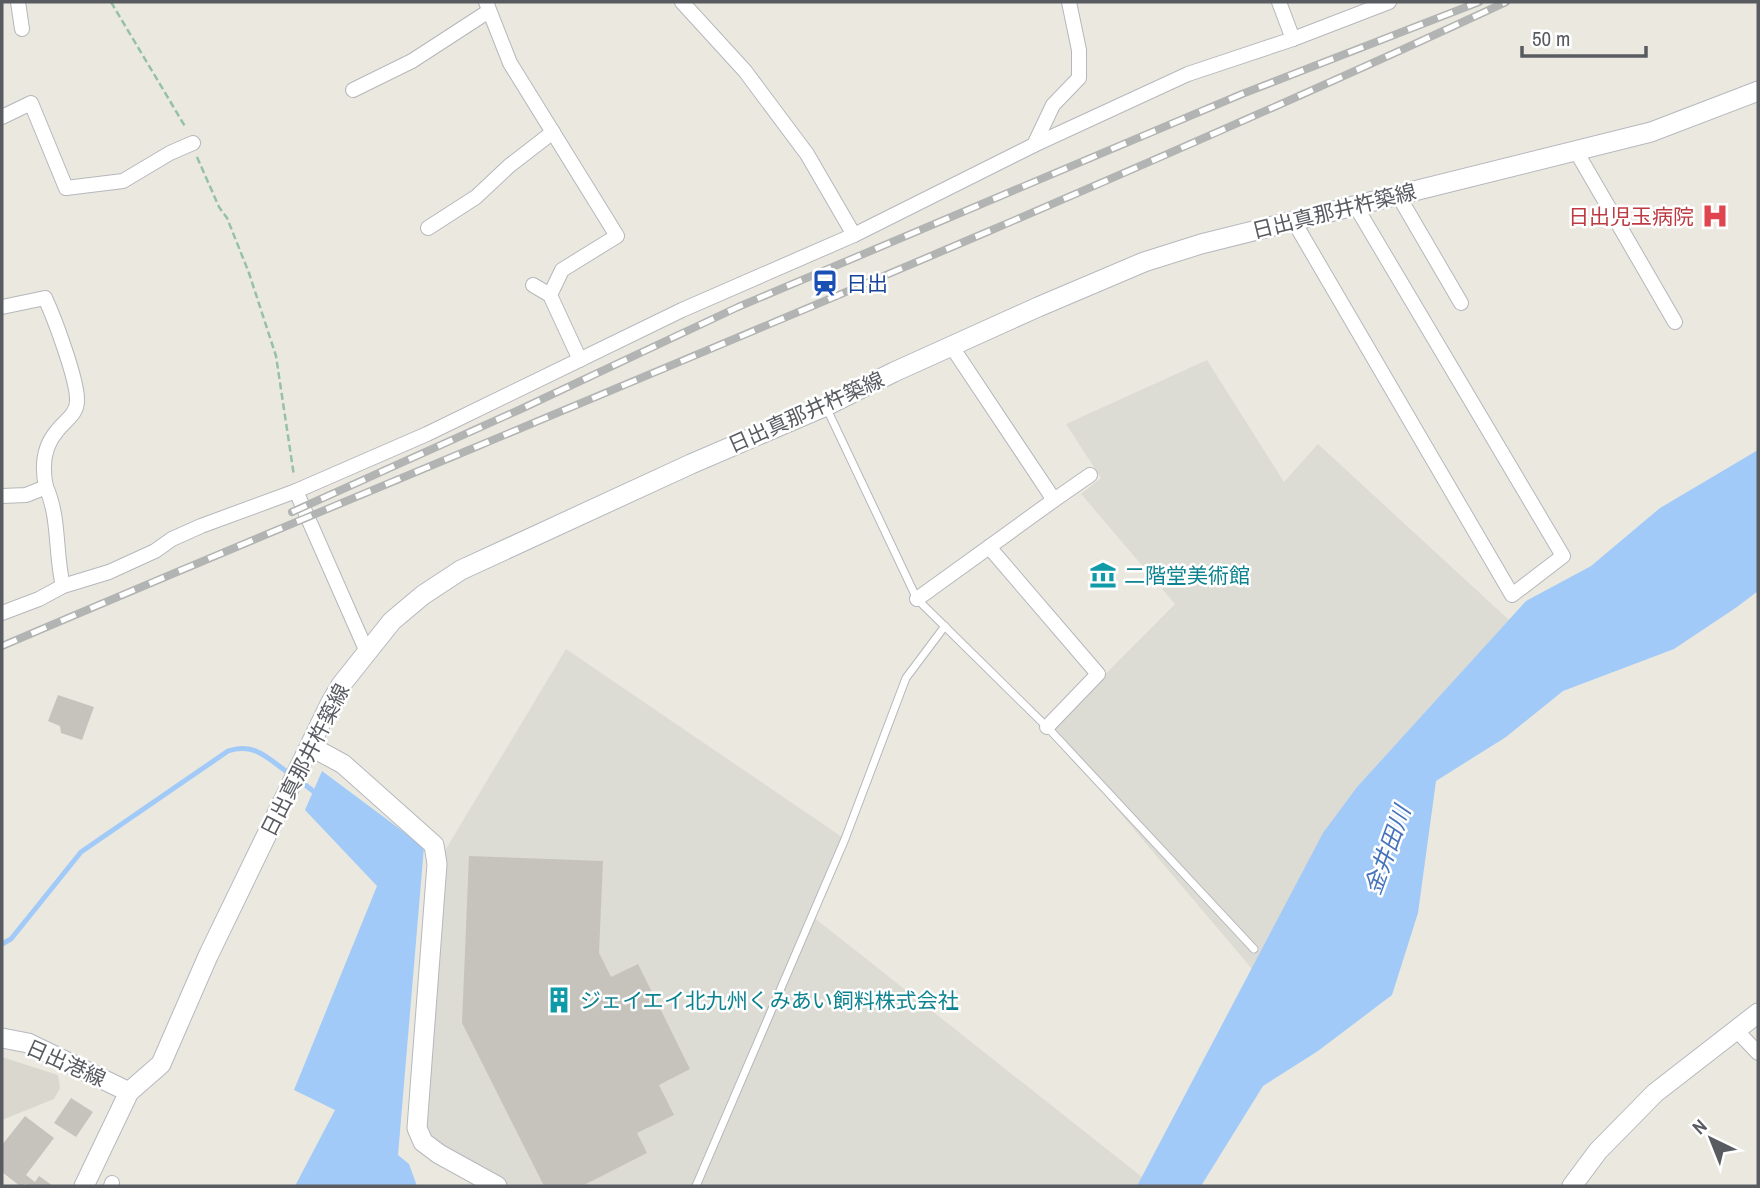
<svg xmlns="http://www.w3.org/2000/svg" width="1760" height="1188" viewBox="0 0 1760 1188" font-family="'Archivo Narrow','Noto Sans JP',sans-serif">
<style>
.industrial{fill:#dcdbd4}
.education{fill:#dad8ce}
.water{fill:#a1caf9}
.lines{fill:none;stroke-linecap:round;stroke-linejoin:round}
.stream{stroke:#a1caf9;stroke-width:5}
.building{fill:#c6c3bd}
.lane-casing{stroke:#b5b7bc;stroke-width:9}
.street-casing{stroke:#b5b7bc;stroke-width:16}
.secondary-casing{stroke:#b5b8be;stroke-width:21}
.path{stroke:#97c1a7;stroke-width:2.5;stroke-dasharray:7 3.5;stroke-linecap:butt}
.lane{stroke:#fff;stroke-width:7}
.street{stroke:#fff;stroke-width:14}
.secondary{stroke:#fff;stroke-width:19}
.rail-casing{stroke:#b2b3b3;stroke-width:8}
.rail{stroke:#fff;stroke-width:5;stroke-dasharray:16;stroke-linecap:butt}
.labels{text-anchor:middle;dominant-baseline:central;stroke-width:5;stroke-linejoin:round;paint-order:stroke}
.street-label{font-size:21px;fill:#585b60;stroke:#fff}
.health-label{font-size:21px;fill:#be3a42;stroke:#fff;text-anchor:end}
.transit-label{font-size:21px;fill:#164399;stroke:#fff;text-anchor:start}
.culture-label{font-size:21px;fill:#0d838f;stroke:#fff;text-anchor:start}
.water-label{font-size:23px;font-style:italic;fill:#4673ba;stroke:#fff}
</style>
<rect width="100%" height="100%" fill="#ebe9df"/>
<g class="industrial">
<path d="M1207,360l77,122 34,-38 191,176 -152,167 -33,46 -72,136 -202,-239 125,-126 -94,-110 20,-16 -35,-54z"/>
<path d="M566,649l279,190 -33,77 330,261 -5,9h-641l-73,-44 14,-278z"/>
</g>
<path class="education" d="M2,1057l56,18 2,13 -6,11 -52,21z"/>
<g class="water">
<path d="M1758,450v141l-21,16 -63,42 -111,42 -57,46 -70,44 -18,132 -26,82 -74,56 -55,35 -62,100h-64l186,-353 34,-46 169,-186 65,-35 69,-58z"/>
<path d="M322,771l102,76 -26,308 11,9 8,22h-122l40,-76 -41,-20 83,-204 -72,-76z"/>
</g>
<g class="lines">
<g class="stream">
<path d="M298,779l20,16"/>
<path d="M2,944l9,-5 70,-87 147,-101c27,-9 40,8 62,23"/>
</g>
</g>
<g class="building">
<path d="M58,695l36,12 -12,33 -21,-7 -1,-7 -12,-5z"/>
<path d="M469,856l134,5 -4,92 12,24 27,-13 52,105 -31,16 15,30 -37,18 10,20 -65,33h-38l-82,-163z"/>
<path d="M71,1098l22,14 -17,25 -22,-14z"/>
<path d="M25,1116l29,22 -28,37 9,7 4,-6 14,10h-25l-2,-2 -6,2 -18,-14v-27z"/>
</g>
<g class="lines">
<g class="lane-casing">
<g id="lane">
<path d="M826,407l91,192 133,131 204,219"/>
<path d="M696,1186l149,-347 61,-161 39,-52"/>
</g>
</g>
<g class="street-casing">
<g id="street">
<path d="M18,2l4,27"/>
<path d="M486,2l24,61 107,173 -55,34 -12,25 30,65"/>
<path d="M682,2l63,69 62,83 47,81"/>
<path d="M1279,2l14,37"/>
<path d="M353,90l59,-29 77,-50"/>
<path d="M2,117l29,-14 35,85 57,-7 47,-28 23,-10"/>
<path d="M1034,145l19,-40 26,-27v-28l-10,-48"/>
<path d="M1576,151l99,171"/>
<path d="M1398,195l63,108"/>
<path d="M1293,220l219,375 51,-39 -208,-351"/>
<path d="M428,228l48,-31 33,-31 44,-34"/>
<path d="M533,285l17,10"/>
<path d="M2,307l43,-9c9,19 33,83 32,103 0,14 -13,20 -20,30 -14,16 -15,37 -11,56"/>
<path d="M952,347l102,153 36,-25"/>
<path d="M296,491l71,161"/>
<path d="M2,496l24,-1 20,-8c14,31 9,67 17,99"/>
<path d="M989,547l109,127 -51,53"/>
<path d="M917,599l137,-99"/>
<path d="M2,613l37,-14 24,-13 46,-14 46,-21 17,-12 29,-13 95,-35 131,-57 255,-124 172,-75 180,-90 154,-71 105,-35 96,-37"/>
<path d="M1736,1030l22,23"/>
<path d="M111,1186l1,-3"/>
</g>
</g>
<g class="secondary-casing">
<g id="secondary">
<path d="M310,746l33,18 91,81 3,19 -20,264 6,14 16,12 58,32"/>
<path d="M2,1038l26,5 101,49"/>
<path d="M84,1186l45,-94 32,-28 47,-108 123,-254 10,-17 51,-64 31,-26 38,-25 230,-106 135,-58 68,-34 144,-65 106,-45 57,-18 450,-112 107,-41"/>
<path d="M1572,1186l26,-35 57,-58 103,-80"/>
</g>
</g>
<g class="path">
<path d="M111,2l75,126"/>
<path d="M197,157l22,50 8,11 22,55 27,83 18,120"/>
</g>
<use href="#lane" class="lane"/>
<use href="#street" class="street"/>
<use href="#secondary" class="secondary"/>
<g class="rail-casing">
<g id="rail">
<path d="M292,512l229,-103 217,-102 504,-213 237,-92"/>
<path d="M2,646c502,-214 1009,-415 1504,-644"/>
</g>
</g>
<use href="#rail" class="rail"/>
</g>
<defs>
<g id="hospital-bare" transform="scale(2.1)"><path d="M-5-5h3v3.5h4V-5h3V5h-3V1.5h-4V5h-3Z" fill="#e0444e" stroke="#fff" stroke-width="2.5" paint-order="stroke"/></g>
<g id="station-bare" transform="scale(2.1)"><path d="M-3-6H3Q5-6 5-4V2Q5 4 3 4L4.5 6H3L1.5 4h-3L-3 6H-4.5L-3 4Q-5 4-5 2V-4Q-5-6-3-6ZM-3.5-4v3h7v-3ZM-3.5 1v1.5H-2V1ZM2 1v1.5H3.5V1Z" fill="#1a4fb4" stroke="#fff" stroke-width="2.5" paint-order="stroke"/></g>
<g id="museum-bare" transform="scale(2.1)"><path d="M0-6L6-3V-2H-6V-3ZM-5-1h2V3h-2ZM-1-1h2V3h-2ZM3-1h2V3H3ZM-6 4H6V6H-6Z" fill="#0f9aa8" stroke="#fff" stroke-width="2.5" paint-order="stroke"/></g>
<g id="building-bare" transform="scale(2.1)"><path d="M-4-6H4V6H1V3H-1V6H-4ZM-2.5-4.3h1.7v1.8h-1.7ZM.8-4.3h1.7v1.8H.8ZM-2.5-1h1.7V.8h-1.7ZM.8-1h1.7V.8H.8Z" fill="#0f9aa8" stroke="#fff" stroke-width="2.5" paint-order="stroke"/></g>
</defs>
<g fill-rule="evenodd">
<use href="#hospital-bare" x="1715" y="216"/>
<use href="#station-bare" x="825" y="283"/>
<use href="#museum-bare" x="1103" y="575"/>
<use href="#building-bare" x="559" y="1000"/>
</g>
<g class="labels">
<g class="street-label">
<text transform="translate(1334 211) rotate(-14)">日出真那井杵築線</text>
<text transform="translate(806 412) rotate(-24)">日出真那井杵築線</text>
<text transform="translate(305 760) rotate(-63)">日出真那井杵築線</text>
<text transform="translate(66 1063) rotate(24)">日出港線</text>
</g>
<g class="health-label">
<text x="1694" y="216">日出児玉病院</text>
</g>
<g class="transit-label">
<text x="846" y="283">日出</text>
</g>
<g class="culture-label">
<text x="1124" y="575">二階堂美術館</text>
<text x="580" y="1000">ジェイエイ北九州くみあい飼料株式会社</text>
</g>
<g class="water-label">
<text transform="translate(1387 850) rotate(-70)">金井田川</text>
</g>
</g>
<rect width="1760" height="1188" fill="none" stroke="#585b60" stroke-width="7"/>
<g transform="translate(1711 1139) rotate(317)" stroke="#ffffff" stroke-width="5" paint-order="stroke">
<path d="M0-5L12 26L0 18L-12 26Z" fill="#585b60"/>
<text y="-10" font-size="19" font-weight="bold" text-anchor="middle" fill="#585b60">N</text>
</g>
<path d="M1522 46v10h124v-10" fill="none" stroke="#585b60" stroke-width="3.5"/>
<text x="1532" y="46" font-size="21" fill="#585b60" stroke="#ffffff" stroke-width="5" paint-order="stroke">50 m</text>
</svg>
